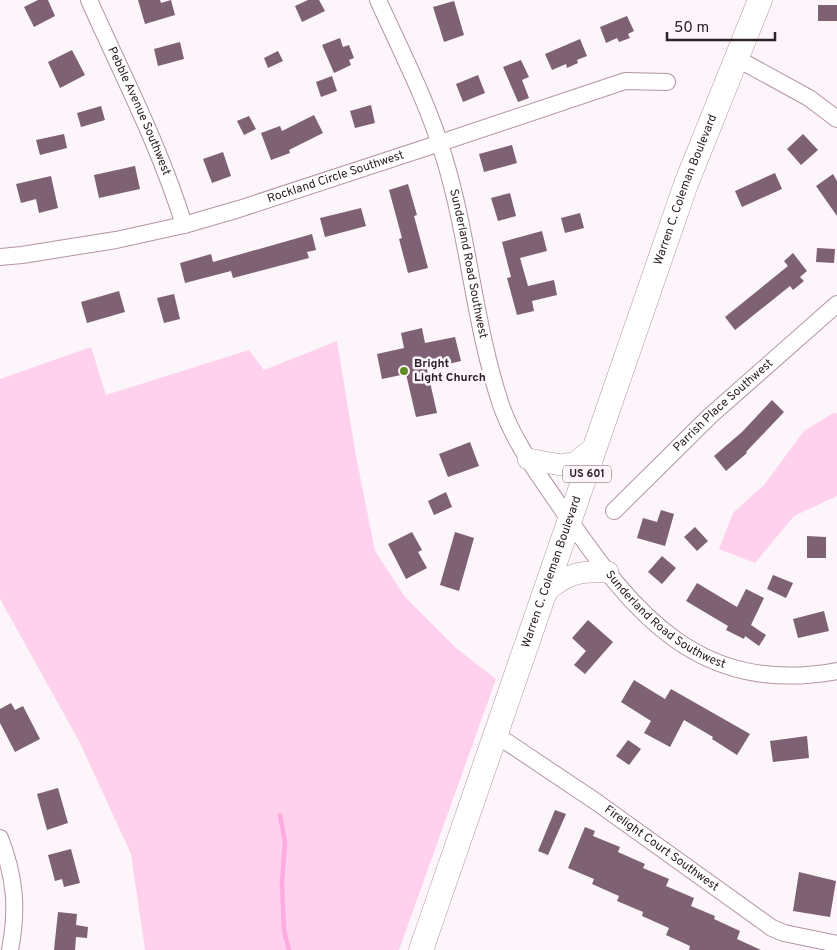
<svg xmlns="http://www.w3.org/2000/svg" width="837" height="950" viewBox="0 0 837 950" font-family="Overpass,sans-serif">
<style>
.green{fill:#ffd1ed}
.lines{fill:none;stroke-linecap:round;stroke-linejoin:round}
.stream{stroke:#ffabe1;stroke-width:4.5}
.building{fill:#7e6173}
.minor-casing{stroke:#b394a7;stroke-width:18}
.major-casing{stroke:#b394a7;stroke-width:22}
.highway-casing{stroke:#b394a7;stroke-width:25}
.minor{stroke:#fff;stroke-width:16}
.major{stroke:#fff;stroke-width:21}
.highway{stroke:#fff;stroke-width:24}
.poi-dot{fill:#5f8e24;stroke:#fcf5f9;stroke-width:2}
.labels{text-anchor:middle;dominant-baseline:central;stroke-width:5;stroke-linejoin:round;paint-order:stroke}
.shield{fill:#fcf5f9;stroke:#6c6167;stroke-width:1}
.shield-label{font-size:11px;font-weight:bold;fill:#2e2129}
.street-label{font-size:12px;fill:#2e2129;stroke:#fcf5f9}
.poi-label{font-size:12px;font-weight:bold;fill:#2e2129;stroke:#fcf5f9;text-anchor:start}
</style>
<rect width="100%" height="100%" fill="#fcf5f9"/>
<g class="green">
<path d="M337,341l19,115 19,95 30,46 51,51 40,31 -97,271h-254l-14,-96 -51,-111 -80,-144v-220l91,-32 15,48 143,-45 15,20z"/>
<path d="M835,412l2,2v82l-43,20 -39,47 -36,-14 14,-36 31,-28 40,-54z"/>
</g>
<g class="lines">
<path class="stream" d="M280,815l5,27 -3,41 2,48 5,19"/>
</g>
<g class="building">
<path d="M38,0h10l7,16 -21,11 -10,-20z"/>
<path d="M138,0h22l1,3 10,-3 4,15 -30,9z"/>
<path d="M308,0h11l6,11 -23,11 -7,-16z"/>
<path d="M454,1l10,34 -20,7 -11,-35z"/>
<rect x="818" y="5" width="19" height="16"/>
<path d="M627,16l7,15 -6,3 2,4 -11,4 -2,-4 -11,5 -6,-16z"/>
<path d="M340,38l3,9 6,-2 5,13 -5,2 2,5 -17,8 -12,-28z"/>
<path d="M580,39l7,17 -10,4 1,3 -11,5 -1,-4 -14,6 -7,-16z"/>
<path d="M180,42l4,17 -26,7 -4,-17z"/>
<path d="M72,50l13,25 -25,13 -12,-26z"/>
<path d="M278,51l5,10 -15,7 -4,-10z"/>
<path d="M521,60l8,17 -7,3 7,18 -11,4 -15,-35z"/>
<path d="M478,75l7,18 -22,9 -7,-18z"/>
<path d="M332,76l5,15 -16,6 -5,-15z"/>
<path d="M371,105l4,18 -20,5 -5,-17z"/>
<path d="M101,106l4,14 -24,7 -4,-14z"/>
<path d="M314,115l9,18 -34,17 1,3 -19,7 -10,-27 19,-7 2,5z"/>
<path d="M249,116l7,13 -12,6 -7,-14z"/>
<path d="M64,134l3,14 -27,7 -4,-15z"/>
<path d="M803,134l15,16 -17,15 -14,-16z"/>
<path d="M512,145l5,18 -33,9 -5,-18z"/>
<path d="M223,152l8,24 -19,7 -9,-24z"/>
<path d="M135,166l5,23 -41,9 -5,-23z"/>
<path d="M775,173l7,16 -40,18 -7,-16z"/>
<path d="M833,174l4,7v35l-21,-30z"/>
<path d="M51,176l7,32 -19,5 -3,-14 -15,4 -5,-19z"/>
<path d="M408,184l9,31 -3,1 14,52 -20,5 -9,-34 3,-1 -13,-48z"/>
<path d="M510,193l6,23 -18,5 -7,-23z"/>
<path d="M361,208l5,18 -41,11 -5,-19z"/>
<path d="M580,213l4,15 -19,5 -4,-15z"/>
<path d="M542,231l5,20 -27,7 8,28 26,-6 3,15 -25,6 2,10 -17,4 -10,-37 4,-1 -9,-35z"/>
<path d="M312,234l4,16 -9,2 2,6 -76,20 -2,-7 -46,12 -5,-20 31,-9 2,8z"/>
<path d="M817,248l18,1 -1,14 -18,-1z"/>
<path d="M793,253l14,18 -7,6 4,4 -11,9 -3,-4 -55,44 -10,-13 63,-51 -4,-5z"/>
<path d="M119,291l6,21 -38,11 -6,-21z"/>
<path d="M174,294l6,25 -16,4 -7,-25z"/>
<path d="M422,328l3,15 30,-6 6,24 -34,8 10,44 -21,4 -10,-43 -24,5 -5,-25 27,-6 -3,-15z"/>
<path d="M772,400l12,12 -38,40 1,1 -21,18 -12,-15 28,-24z"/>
<path d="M470,442l9,24 -31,11 -9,-23z"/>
<path d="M446,492l6,15 -18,8 -6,-14z"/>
<path d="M661,510l13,4 -9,32 -28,-8 6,-20 14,4z"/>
<path d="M695,527l13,14 -11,10 -13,-14z"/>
<path d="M412,532l10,18 -4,2 9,16 -21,11 -18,-35z"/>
<path d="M455,532l19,6 -15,53 -19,-6z"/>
<path d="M807,536l19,1v21h-19z"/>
<path d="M662,556l14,12 -14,16 -14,-12z"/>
<path d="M773,575l20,8 -7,15 -19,-9z"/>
<path d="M697,583l40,24 9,-18 18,9 -13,27 15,10 -7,11 -14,-10 -1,3 -18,-9 2,-4 -42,-25z"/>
<path d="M824,611l5,20 -31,7 -5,-19z"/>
<path d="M588,620l25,22 -28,32 -11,-9 12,-14 -14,-13z"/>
<path d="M634,680l31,19 6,-10 79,45 -13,21 -25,-16 1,-2 -29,-17 -14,27 -26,-14 7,-12 -30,-19z"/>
<path d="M11,703l4,7 8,-4 17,33 -25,13 -15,-29v-14z"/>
<path d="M807,736l2,22 -36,4 -3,-21z"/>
<path d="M628,740l13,9 -12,16 -13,-9z"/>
<path d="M58,788l10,35 -21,7 -10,-36z"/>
<path d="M555,810l11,4 -18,41 -10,-4z"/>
<path d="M585,827l10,4 -2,5 27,11 -2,5 27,12 -2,4 26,11 -3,7 28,12 -3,8 24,10 -1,3 26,12 -3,8 24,11h-72l1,-4 -24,-11 3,-7 -27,-12 1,-4 -26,-11 2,-5 -27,-12 2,-5 -26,-11z"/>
<path d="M71,849l9,34 -16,4 -2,-8 -7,2 -7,-26z"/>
<path d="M799,872l37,9 -6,36 -37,-6z"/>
<path d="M58,912l19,2 -1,11 12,2 -1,11 -11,-1 -1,13h-21z"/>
</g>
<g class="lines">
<g class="minor-casing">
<g id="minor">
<path id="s1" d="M89,0c33,74 71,147 95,225"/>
<path id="s2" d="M378,0c23,51 50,103 66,157 25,81 30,167 57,248 14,40 40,73 63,107 70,103 136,184 273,159"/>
<path d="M736,58l73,40 28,21"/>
<path id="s3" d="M0,257l22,-2 94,-15 68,-15 55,-16 192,-63 194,-65 42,1"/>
<path id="s4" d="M614,511l96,-95 127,-112"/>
<path id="s5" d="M495,734l100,67 177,127 12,5 53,11"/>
<path d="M0,838c15,39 18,70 10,112"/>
</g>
</g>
<g class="major-casing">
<g id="major">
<path d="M528,459l33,6 15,-3 21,-17"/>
<path d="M546,592c21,-19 34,-21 62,-20"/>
</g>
</g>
<g class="highway-casing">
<g id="highway">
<path id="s6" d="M421,950l265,-766 74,-184"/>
</g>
</g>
<use href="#minor" class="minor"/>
<use href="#major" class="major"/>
<use href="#highway" class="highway"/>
</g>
<circle class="poi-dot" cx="404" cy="371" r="5"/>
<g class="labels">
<rect class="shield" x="563" y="465.5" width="48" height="17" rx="4"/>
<g class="shield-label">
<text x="587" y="474">US 601</text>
</g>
<g class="street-label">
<text stroke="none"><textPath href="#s1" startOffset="122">Pebble Avenue Southwest</textPath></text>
<text stroke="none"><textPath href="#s3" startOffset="346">Rockland Circle Southwest</textPath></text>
<text stroke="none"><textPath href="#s6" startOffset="805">Warren C. Coleman Boulevard</textPath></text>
<text stroke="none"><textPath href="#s2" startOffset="280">Sunderland Road Southwest</textPath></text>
<text stroke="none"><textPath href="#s4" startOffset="152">Parrish Place Southwest</textPath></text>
<text stroke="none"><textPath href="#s6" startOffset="400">Warren C. Coleman Boulevard</textPath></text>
<text stroke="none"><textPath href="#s2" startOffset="700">Sunderland Road Southwest</textPath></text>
<text stroke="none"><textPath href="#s5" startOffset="202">Firelight Court Southwest</textPath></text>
</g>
<g class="poi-label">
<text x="414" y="364">Bright<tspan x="414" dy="14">Light Church</tspan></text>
</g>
</g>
<path d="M667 32v8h108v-8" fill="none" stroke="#2e2129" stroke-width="2.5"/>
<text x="674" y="32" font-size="15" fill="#2e2129" stroke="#fcf5f9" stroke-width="4" paint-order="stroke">50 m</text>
</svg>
